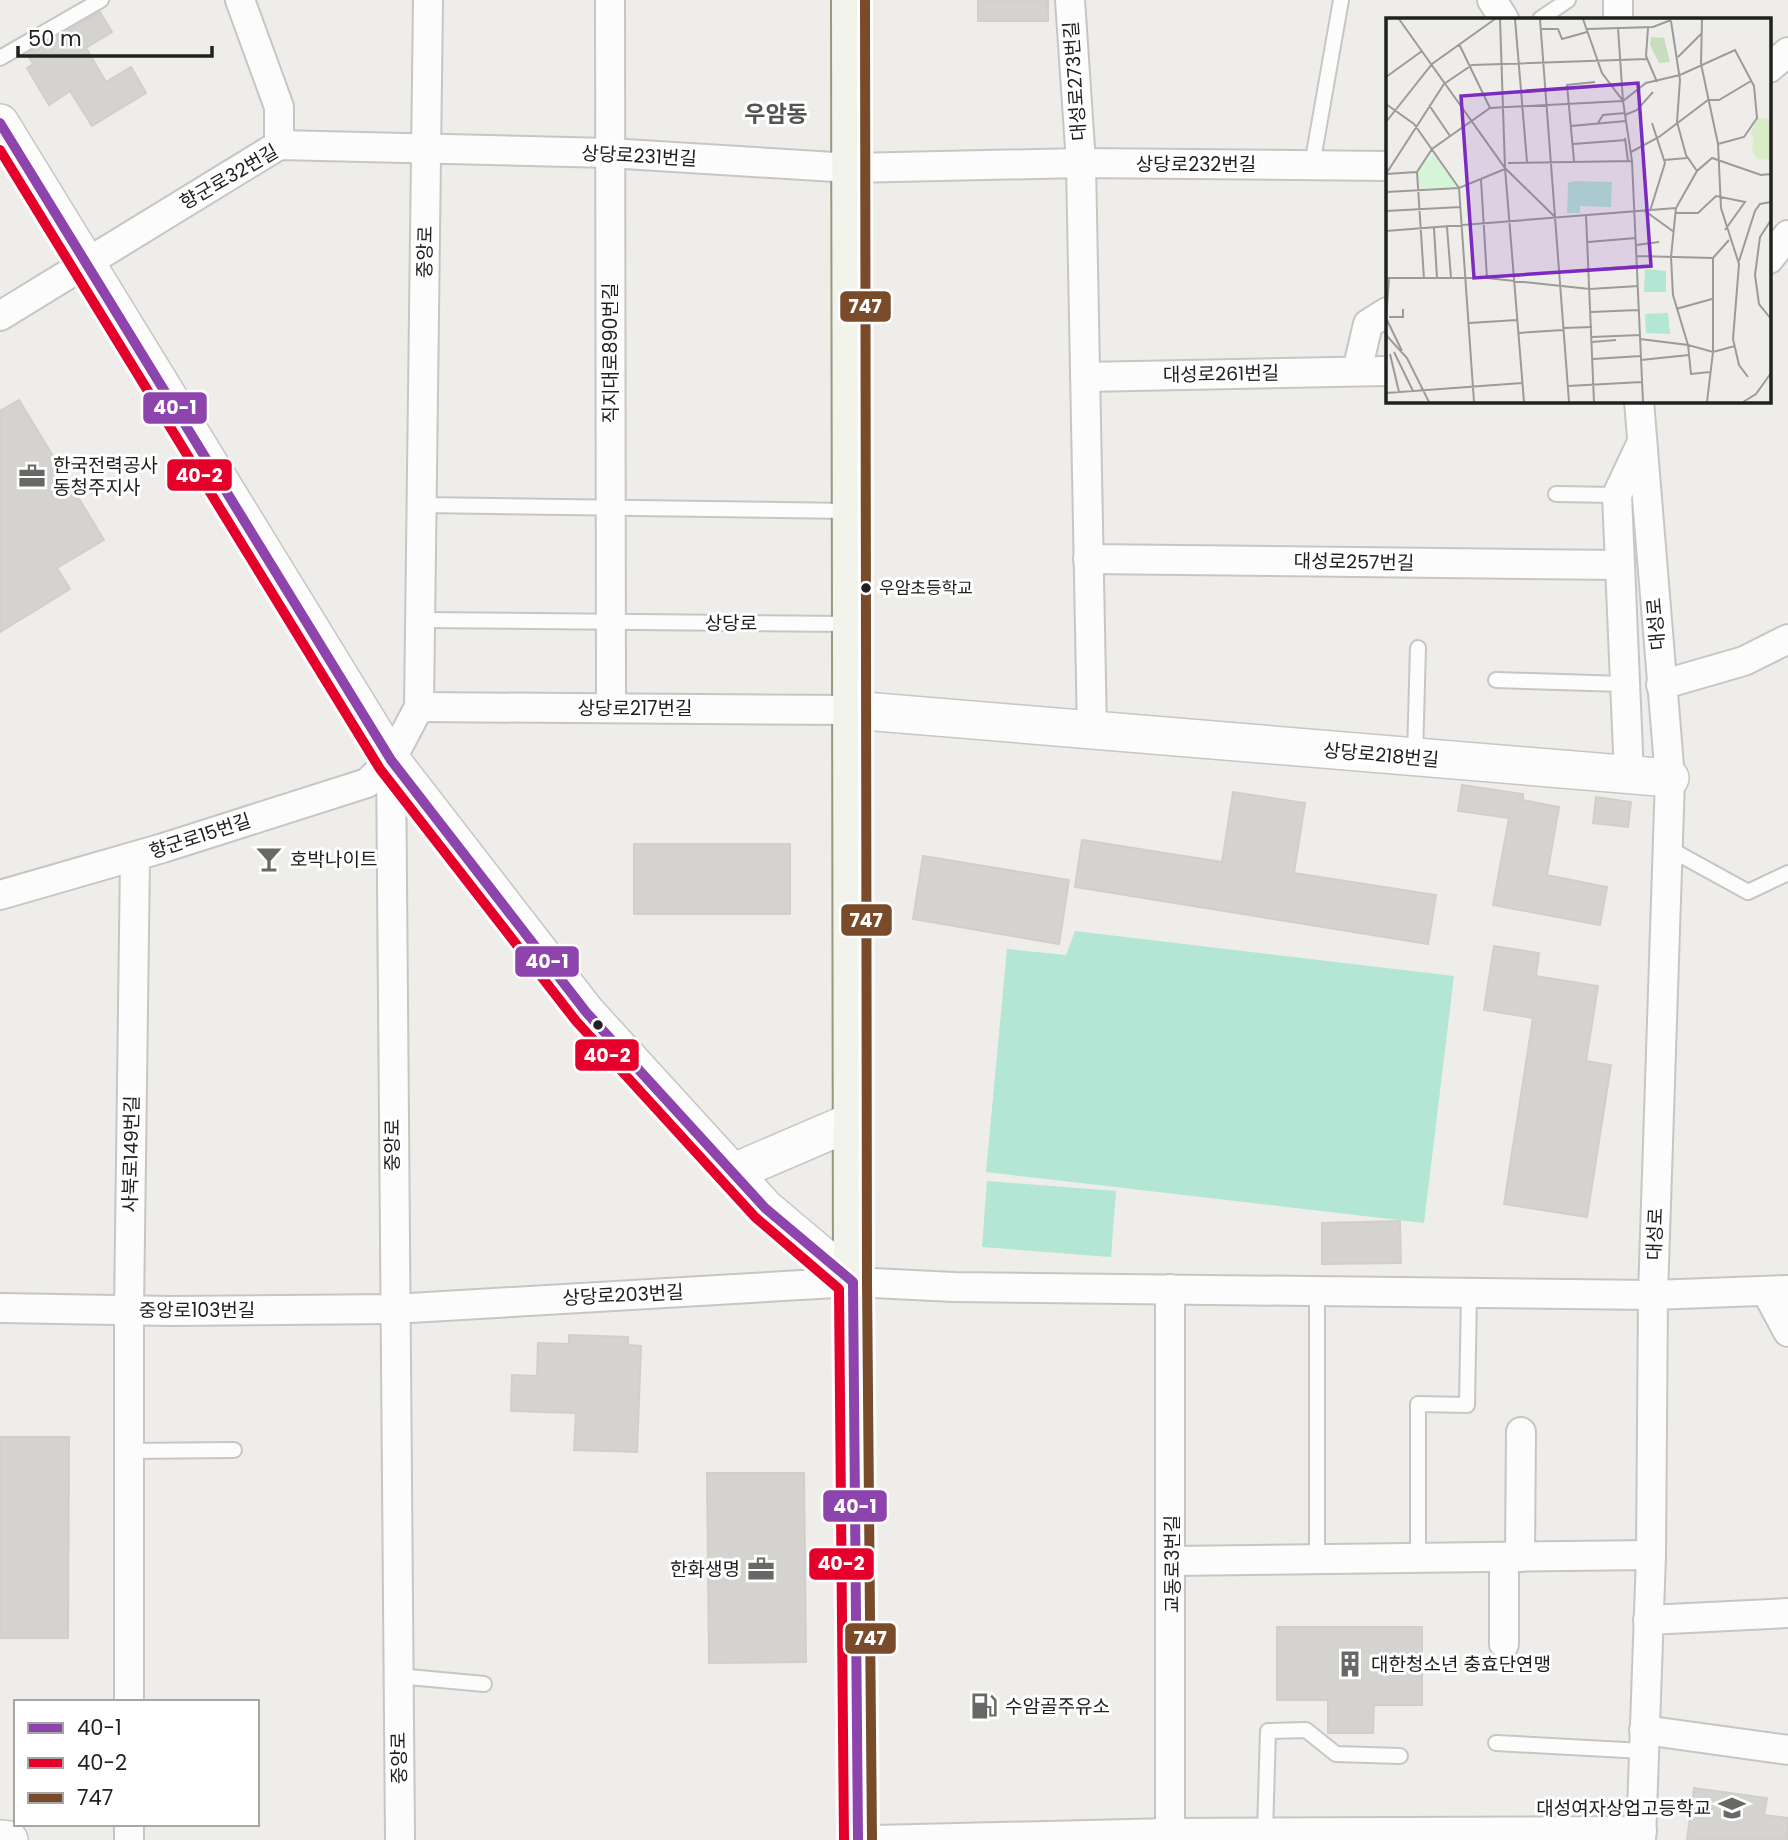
<svg xmlns="http://www.w3.org/2000/svg" width="1788" height="1840" viewBox="0 0 1788 1840" font-family="Poppins,'Noto Sans KR',sans-serif">
<style>
.pitch{fill:#b3e6d4}
.building{fill:#d5d3d0;stroke:#d1cfca;stroke-width:2}
.lines{fill:none;stroke-linecap:round;stroke-linejoin:round}
.service-casing{stroke:#c7c6c5;stroke-width:18}
.minor-casing{stroke:#c7c6c5;stroke-width:32}
.tertiary-casing{stroke:#c7c6c5;stroke-width:40}
.secondary-casing{stroke:#95997f;stroke-width:42}
.service{stroke:#fcfcfc;stroke-width:14}
.minor{stroke:#fcfcfc;stroke-width:28}
.tertiary{stroke:#fcfcfc;stroke-width:37}
.secondary{stroke:#f2f4eb;stroke-width:38}
.bus-1-casing{stroke:#fff;stroke-width:16}
.bus-2-casing{stroke:#fff;stroke-width:16}
.bus-3-casing{stroke:#fff;stroke-width:16}
.bus-1{stroke:#8e44ad;stroke-width:10}
.bus-2{stroke:#e4002b;stroke-width:10}
.bus-3{stroke:#7a4b2a;stroke-width:10}
.bus-dot{fill:#202020;stroke:#fff;stroke-width:2.5}
.labels{text-anchor:middle;dominant-baseline:central;stroke-width:6;stroke-linejoin:round;paint-order:stroke}
.bus-label{font-size:17px;fill:#202020;stroke:#fff;text-anchor:start}
.street-label{font-size:19px;fill:#202020;stroke:#fff}
.poi-label{font-size:19px;fill:#202020;stroke:#fff;text-anchor:start}
.quarter-label{font-size:23px;font-weight:bold;fill:#535353;stroke:#fff}
.inset-road{fill:none;stroke:#9c9b99;stroke-width:2}
.view{fill:#7b2cbf;fill-opacity:0.15;stroke:#7b2cbf;stroke-width:3.5}
.inset-edge{fill:none;stroke:#202020;stroke-width:3.5}
.line-badge{stroke:#fff;stroke-width:2.5}
.badge-label{font-size:19px;text-anchor:middle;font-weight:bold;fill:#fff}
</style>
<rect width="100%" height="100%" fill="#eeede9"/>
<g class="pitch">
<path d="M1075,931l379,45 -30,247 -438,-51 21,-223 59,6z"/>
<path d="M987,1181l129,10 -5,66 -129,-10z"/>
</g>
<g class="building">
<rect x="978" y="0" width="70" height="21"/>
<path d="M100,12l12,20 -26,16 20,34 25,-15 15,26 -54,33 -22,-35 -21,14 -22,-37 6,-4 -6,-10z"/>
<path d="M19,400l85,140 -47,28 13,21 -70,43v-221z"/>
<path d="M1462,785l61,9v6l36,7 -12,68 60,12 -7,38 -107,-20 16,-87 -51,-7z"/>
<path d="M1233,792l72,11 -11,70 142,22 -8,49 -353,-57 7,-47 140,22z"/>
<path d="M1596,797l35,5 -3,25 -35,-4z"/>
<rect x="634" y="844" width="156" height="70"/>
<path d="M923,856l146,24 -10,64 -146,-25z"/>
<path d="M1494,946l45,7 -3,23 62,10 -12,75 25,4 -24,152 -83,-13 29,-186 -49,-8z"/>
<path d="M1400,1221l1,42 -79,1v-41z"/>
<path d="M569,1335l59,2v8l13,1 -4,106 -63,-2 2,-37 -65,-2 1,-36 25,1 1,-33 31,1z"/>
<path d="M0,1437h69l-1,201h-68z"/>
<path d="M707,1473h97l2,189 -97,1z"/>
<path d="M1277,1627h145v78h-48l-1,28h-45v-33h-51z"/>
<path d="M1694,1788l73,10 -3,17 24,3v22h-101z"/>
</g>
<g class="lines">
<g class="service-casing">
<g id="service">
<path d="M1540,19l28,-19"/>
<path d="M0,58l101,-58"/>
<path d="M1312,165l29,-165"/>
<path d="M1556,494l61,1"/>
<path d="M422,505l428,6"/>
<path d="M420,620l429,4"/>
<path d="M1496,680l128,4"/>
<path d="M1415,755l3,-107"/>
<path d="M1668,848l80,44 40,-19"/>
<path d="M129,1451l105,-1"/>
<path d="M1418,1558v-154l49,1 2,-113"/>
<path d="M1317,1559v-268"/>
<path d="M398,1676l86,8"/>
<path d="M1496,1743l147,8"/>
<path d="M1265,1832l3,-101 38,-1 30,24 64,2"/>
</g>
</g>
<g class="minor-casing">
<g id="minor">
<path d="M240,0l39,107v38"/>
<path d="M610,0l1,707"/>
<path d="M1070,0l11,163 11,569"/>
<path d="M1492,0l12,19"/>
<path d="M1618,0v19"/>
<path d="M1769,68l19,-16"/>
<path d="M1769,259l19,-24"/>
<path d="M0,316l279,-171 330,8 242,15 230,-5 306,3"/>
<path d="M1357,371l11,-47 19,-12"/>
<path d="M1085,377l302,-6"/>
<path d="M1639,401l31,377 -17,517 -2,260 -10,285"/>
<path d="M1088,559l532,6"/>
<path d="M1661,685l83,-24 44,-22"/>
<path d="M419,707l433,3"/>
<path d="M1629,775l-12,-280 24,-51"/>
<path d="M0,895l163,-47 204,-65 24,-23"/>
<path d="M1170,1289v551"/>
<path d="M1766,1291l22,41"/>
<path d="M0,1308l172,3 221,-2 460,-27 101,5 699,8 135,-5"/>
<path d="M1504,1557v87"/>
<path d="M1520,1557l1,-125"/>
<path d="M1172,1561l479,-6"/>
<path d="M1648,1620l140,-7"/>
<path d="M129,1702v-391l6,-454"/>
<path d="M1644,1730l144,20"/>
<path d="M129,1840v-16"/>
<path d="M400,1840l-9,-1080 28,-53 9,-707"/>
<path d="M875,1840l295,-7 472,-2"/>
</g>
</g>
<g class="tertiary-casing">
<g id="tertiary">
<path d="M0,123l391,637 195,252 179,196 88,74"/>
<path d="M852,710l818,68"/>
<path d="M732,1173l121,-52"/>
<path d="M0,1839l9,1"/>
</g>
</g>
<g class="secondary-casing">
<path id="secondary" d="M851,0l2,1282 5,558"/>
</g>
<use href="#service" class="service"/>
<use href="#minor" class="minor"/>
<use href="#tertiary" class="tertiary"/>
<use href="#secondary" class="secondary"/>
<g class="bus-1-casing">
<path id="bus-1" d="M0,123l391,637 195,252 179,196 88,74 5,558"/>
</g>
<g class="bus-2-casing">
<path id="bus-2" d="M0,150l380,619 196,252 179,196 84,72 5,551"/>
</g>
<g class="bus-3-casing">
<path id="bus-3" d="M865,0l2,1282 5,558"/>
</g>
<use href="#bus-1" class="bus-1"/>
<use href="#bus-2" class="bus-2"/>
<use href="#bus-3" class="bus-3"/>
</g>
<defs>
<g id="office-bare" transform="scale(2.1)"><path d="M-6-3h4V-5.5h4V-3h4V5H-6ZM-1-4.5V-3h2v-1.5ZM-6 0V1H6V0Z" fill="#686866" stroke="#fff" stroke-width="2.5" paint-order="stroke"/></g>
<g id="bar-bare" transform="scale(2.1)"><path d="M-6-5H6L.8 .8V4.5H3.5V6h-7V4.5H-.8V.8Z" fill="#686866" stroke="#fff" stroke-width="2.5" paint-order="stroke"/></g>
<g id="building-bare" transform="scale(2.1)"><path d="M-4-6H4V6H1V3H-1V6H-4ZM-2.5-4.3h1.7v1.8h-1.7ZM.8-4.3h1.7v1.8H.8ZM-2.5-1h1.7V.8h-1.7ZM.8-1h1.7V.8H.8Z" fill="#686866" stroke="#fff" stroke-width="2.5" paint-order="stroke"/></g>
<g id="fuel-bare" transform="scale(2.1)"><path d="M-5.5-6h7V0h2V4h1.3V-2.5L3-4.5l.8-.8L6-3V5H2.5V1h-1V6h-7ZM-4.2-4.7v3.2H.2V-4.7Z" fill="#686866" stroke="#fff" stroke-width="2.5" paint-order="stroke"/></g>
<g id="school-bare" transform="scale(2.1)"><path d="M0-5L7-2L0 1L-7-2ZM-4 1L0 2.5L4 1V4Q0 6-4 4Z" fill="#686866" stroke="#fff" stroke-width="2.5" paint-order="stroke"/></g>
</defs>
<g fill-rule="evenodd">
<use href="#office-bare" x="32" y="476"/>
<use href="#bar-bare" x="269" y="859"/>
<use href="#office-bare" x="761" y="1569"/>
<use href="#building-bare" x="1350" y="1664"/>
<use href="#fuel-bare" x="984" y="1706"/>
<use href="#school-bare" x="1732" y="1808"/>
</g>
<g class="bus-dot">
<circle cx="866" cy="588" r="6"/>
<circle cx="598" cy="1025" r="6"/>
</g>
<g class="labels">
<g class="bus-label">
<text x="879" y="588">우암초등학교</text>
</g>
<g class="street-label">
<text transform="translate(1075 81) rotate(-94)">대성로273번길</text>
<text transform="translate(639 156) rotate(3)">상당로231번길</text>
<text x="1196" y="164">상당로232번길</text>
<text transform="translate(229 177) rotate(-30)">향군로32번길</text>
<text transform="translate(425 252) rotate(-89)">중앙로</text>
<text transform="translate(610 353) rotate(-90)">직지대로890번길</text>
<text transform="translate(1221 374) rotate(-1)">대성로261번길</text>
<text transform="translate(1354 562) rotate(1)">대성로257번길</text>
<text x="731" y="623">상당로</text>
<text transform="translate(1656 624) rotate(-95)">대성로</text>
<text x="635" y="708">상당로217번길</text>
<text transform="translate(1381 755) rotate(5)">상당로218번길</text>
<text transform="translate(200 836) rotate(-18)">향군로15번길</text>
<text transform="translate(392 1145) rotate(-90)">중앙로</text>
<text transform="translate(131 1154) rotate(-89)">사북로149번길</text>
<text transform="translate(1655 1234) rotate(-88)">대성로</text>
<text transform="translate(623 1295) rotate(-3)">상당로203번길</text>
<text x="197" y="1310">중앙로103번길</text>
<text transform="translate(1172 1564) rotate(-90)">교동로3번길</text>
<text transform="translate(399 1758) rotate(-91)">중앙로</text>
</g>
<g class="poi-label">
<text x="53" y="465">한국전력공사<tspan x="53" dy="22">동청주지사</tspan></text>
<text x="290" y="859">호박나이트</text>
<text x="740" y="1569" text-anchor="end">한화생명</text>
<text x="1371" y="1664">대한청소년 충효단연맹</text>
<text x="1005" y="1706">수암골주유소</text>
<text x="1711" y="1808" text-anchor="end">대성여자상업고등학교</text>
</g>
<g class="quarter-label">
<text x="776" y="114">우암동</text>
</g>
</g>
<g transform="translate(1386 18)">
<rect width="385" height="385" fill="#eeede9"/>
<path d="M371,100l14,1v41l-14,-1 -5,-10 2,-12 -4,-3z" fill="#d8ecc7"/>
<path d="M265,19l13,1 6,24 -11,1 -9,-18z" fill="#c6debe"/>
<path d="M47,136l22,29v4l-36,2 -1,-17z" fill="#d6f5d8"/>
<path d="M188,163l38,1 -1,25 -31,-1v7h-13l1,-30zM259,251l21,2v21h-22zM282,295l2,21 -24,-1 -1,-19z" fill="#b3e6d4"/>
<path class="inset-road" d="M13,1l106,149 49,48M114,1l5,149 19,234M129,1l12,143M154,1l29,383M197,1l19,54 21,28 9,60 11,241M316,1l-1,45 17,80 3,64 18,56 -6,75 6,26 9,12M285,3l9,59 -3,42 9,33 11,16M232,10l5,73M262,10l-2,28 11,26M155,11h17l4,10 25,-7M201,11l66,-2 18,-7M73,26l31,64M292,39l23,-23M0,59l36,-26M237,83l23,-18 34,-8 55,-25 19,36 3,32 -13,19 -26,7M0,86l28,20 45,64 15,214M43,87l21,31M239,97l12,-5 16,-18M0,104l46,-58 63,-45M212,105l5,-8 22,-2M185,108l55,-5M239,120l3,23M187,126l53,-4M245,134l28,-15 49,-37h11l32,-19M278,142l23,-2M188,143l-7,-76 28,-3M122,145l124,-2M0,156l58,-90 28,-19 175,-6M0,156l31,-2M95,162l6,98M0,174l73,-4 46,-19M0,193l74,-4M259,193l29,21M264,193l15,-48 -13,-40M290,195h22l18,-17 29,6 -20,28M200,197l8,187M385,202l-11,17 -5,38 4,29 12,15M61,209l4,51M48,210l3,50M0,213l290,-23M202,224l48,-4M250,227l23,-3M385,236v62M250,238l77,2 16,-18M353,243l16,-50 5,-7 11,-2M174,254l77,-6M0,260h101l103,11 48,-3M38,261l-7,-107 15,-23 58,-41 133,-7M290,291l36,-10M205,294l47,-2M3,299h14v-8M0,302l3,-42M1,302l15,31M83,305l48,-3M178,310l28,-1M132,315l45,-3M0,317l21,23 22,44M206,319l48,-2M254,321l48,6 3,29 19,-2M206,324l24,-2M349,328l-22,6 -25,-7 -15,-50 -2,-38 5,-49 21,-37 15,-13 49,17 10,-1M8,334l19,39M4,336l9,38M207,341l48,-3M255,342l48,-5M182,368l74,-4M0,375l136,-10M321,384l6,-50v-94M357,384l13,-8 15,-21"/>
<path class="view" d="M252,65l13,183 -177,12 -13,-182z"/>
<rect width="385" height="385" class="inset-edge"/>
</g>
<g class="line-badge">
<rect x="839" y="290" width="53" height="33" rx="7" fill="#7a4b2a"/>
<rect x="142" y="391" width="66" height="34" rx="7" fill="#8e44ad"/>
<rect x="166" y="458" width="67" height="34" rx="7" fill="#e4002b"/>
<rect x="840" y="903" width="53" height="34" rx="7" fill="#7a4b2a"/>
<rect x="514" y="945" width="66" height="33" rx="7" fill="#8e44ad"/>
<rect x="574" y="1038" width="66" height="34" rx="7" fill="#e4002b"/>
<rect x="822" y="1489" width="66" height="34" rx="7" fill="#8e44ad"/>
<rect x="808" y="1547" width="67" height="34" rx="7" fill="#e4002b"/>
<rect x="844" y="1622" width="53" height="33" rx="7" fill="#7a4b2a"/>
</g>
<g class="badge-label">
<text x="865" y="313">747</text>
<text x="175" y="414">40-1</text>
<text x="199" y="482">40-2</text>
<text x="866" y="927">747</text>
<text x="547" y="968">40-1</text>
<text x="607" y="1062">40-2</text>
<text x="855" y="1513">40-1</text>
<text x="841" y="1570">40-2</text>
<text x="870" y="1645">747</text>
</g>
<rect x="14" y="1700" width="245" height="126" fill="#ffffff" stroke="#a6a6a6" stroke-width="2"/>
<rect x="28" y="1723" width="35" height="10" fill="#8e44ad" stroke="#a6a6a6" stroke-width="2"/>
<text x="77" y="1735" font-size="21" fill="#202020">40-1</text>
<rect x="28" y="1758" width="35" height="10" fill="#e4002b" stroke="#a6a6a6" stroke-width="2"/>
<text x="77" y="1770" font-size="21" fill="#202020">40-2</text>
<rect x="28" y="1793" width="35" height="10" fill="#7a4b2a" stroke="#a6a6a6" stroke-width="2"/>
<text x="77" y="1805" font-size="21" fill="#202020">747</text>
<path d="M18 46v10h194v-10" fill="none" stroke="#202020" stroke-width="3.5"/>
<text x="28" y="46" font-size="21" fill="#202020" stroke="#ffffff" stroke-width="5" paint-order="stroke">50 m</text>
</svg>
